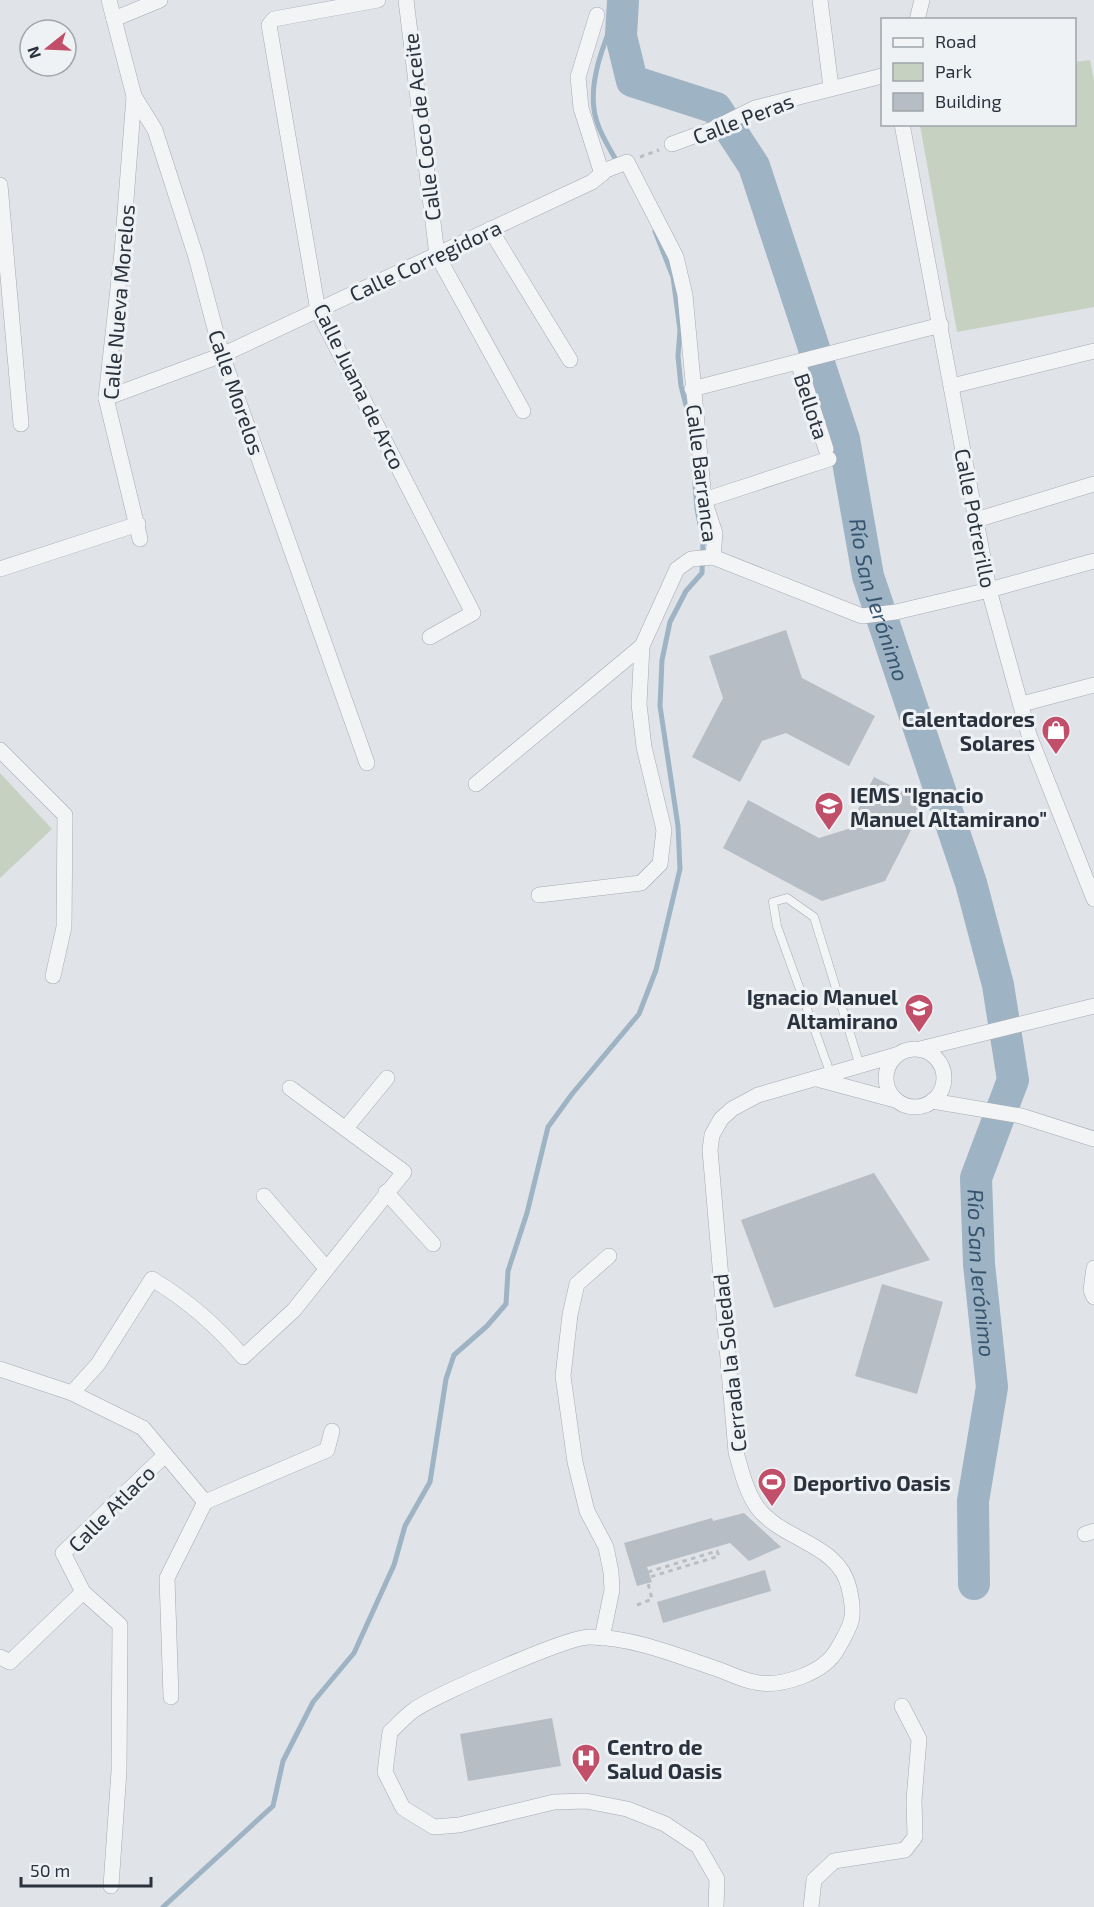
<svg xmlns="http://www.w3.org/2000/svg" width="1094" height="1907" viewBox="0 0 1094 1907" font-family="'Exo 2',sans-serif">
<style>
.green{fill:#c6d1c1}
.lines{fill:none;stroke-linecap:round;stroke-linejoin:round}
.stream{stroke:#9eb3c4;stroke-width:5}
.river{stroke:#9eb3c4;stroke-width:32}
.building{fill:#b7bdc4}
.lane-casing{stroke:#a6aab1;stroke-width:9}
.street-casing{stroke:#a6aab1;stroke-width:16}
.path{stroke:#babec2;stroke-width:3;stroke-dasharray:4.5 4.5;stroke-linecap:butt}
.lane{stroke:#f2f4f6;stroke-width:8}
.street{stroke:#f2f4f6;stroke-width:15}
.labels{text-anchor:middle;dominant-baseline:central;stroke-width:6;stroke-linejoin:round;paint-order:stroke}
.street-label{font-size:21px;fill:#2a323d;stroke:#eff2f5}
.poi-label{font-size:21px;font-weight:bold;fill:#2a323d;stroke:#eff2f5;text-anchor:start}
.water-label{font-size:22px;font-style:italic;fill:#37546e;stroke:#eff2f5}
</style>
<rect width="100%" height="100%" fill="#e0e3e7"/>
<g class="green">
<path d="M1090,60l4,21v226l-137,25 -37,-207 154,-1 1,-62z"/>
<path d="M0,773l52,56 -52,49z"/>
</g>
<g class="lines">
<g class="stream">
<path d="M619,165c-9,-16 -23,-37 -25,-56 -5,-36 15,-76 27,-109"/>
<path d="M655,231l18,46 7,53 -2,26 3,30 8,31"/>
<path d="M163,1907l110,-101 10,-45 30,-59 41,-49 40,-88 11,-39 25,-44 16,-103 8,-24 33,-29 19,-22 2,-33 19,-58 21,-86 24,-33 67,-80 17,-44 24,-101 -2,-43 -18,-120 2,-46 8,-38 16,-31 16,-18 1,-33 -6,-31 -3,-38"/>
</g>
<path class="river" id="s1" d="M623,0l-2,36 11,45 84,27 38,58 90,273 24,137 103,307 27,102 15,95 -37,98 3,86 13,123 -19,114 1,83"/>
</g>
<g class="building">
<path d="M786,630l16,48 73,38 -26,50 -63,-33 -24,8 -22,41 -48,-25 31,-59 -14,-42z"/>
<path d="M874,777l51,26 -40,78 -63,20 -99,-53 25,-48 71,38 29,-9z"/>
<path d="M874,1173l56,87 -156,48 -33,-88z"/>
<path d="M882,1284l61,18 -26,92 -62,-18z"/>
<path d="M744,1513l37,34 -32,14 -19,-18 -83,24 5,15 -15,4 -13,-43 88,-25 1,3z"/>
<path d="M765,1570l6,21 -108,32 -6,-21z"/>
<path d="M552,1718l9,48 -93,15 -8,-47z"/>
</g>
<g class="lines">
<g class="lane-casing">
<path id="lane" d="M831,1075l-54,-149 -4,-24 14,-4 27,19 46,149"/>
</g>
<g class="street-casing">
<g id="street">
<path d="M109,0l25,96 21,34 41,127 26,98 145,408"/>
<path d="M378,0l-104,19 -5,6 49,286 155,302 -43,24"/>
<path d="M406,0l31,255 86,156"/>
<path d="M820,0l11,87"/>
<path d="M597,15l-19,62 3,31 21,66"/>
<path d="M114,19l46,-19"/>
<path d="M917,20l5,-20"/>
<path d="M134,96l-12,156 -16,146 34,141"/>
<path d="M902,124l87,466 40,145 65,164"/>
<path d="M672,144l41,-15 42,-21 127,-32"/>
<path d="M0,185l21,239"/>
<path d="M490,229l80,131"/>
<path d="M798,362l28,87"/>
<path d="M952,386l142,-35"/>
<path d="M692,389l249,-64"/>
<path d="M106,398l116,-43 370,-173 14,-12 21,-8 49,95 9,38 19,205 11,33 -2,24"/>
<path d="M704,500l125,-41"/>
<path d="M976,520l118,-36"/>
<path d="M0,569l138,-45"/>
<path d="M1022,704l72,-19"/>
<path d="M0,750l65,65 -1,112 -11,49"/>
<path d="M476,784l166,-138"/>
<path d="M539,895l102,-12 19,-19 4,-34 -20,-83 -5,-43 3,-58 35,-77 14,-10 22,-2 149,59 34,-4 93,-22 105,-29"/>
<circle cx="915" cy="1078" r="29"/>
<path d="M920,1049l174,-43"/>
<path d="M817,1079l78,21"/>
<path d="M932,1101l89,15 73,23"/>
<path d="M346,1128l41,-50"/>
<path d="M386,1192l47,52"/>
<path d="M264,1196l62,72"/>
<path d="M1094,1268l-3,22 3,7"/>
<path d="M0,1369l72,24 71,35 62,74"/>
<path d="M72,1393l26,-29 54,-85c35,21 66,48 91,78l51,-47 110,-138 -114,-84"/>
<path d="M205,1502l122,-52 5,-19"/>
<path d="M1085,1534l9,-3"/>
<path d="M602,1638l10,-48 -1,-18 -5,-25 -19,-36 -12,-49 -12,-86 7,-61 7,-31 32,-28"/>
<path d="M0,1657l10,5 73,-70"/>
<path d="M171,1697l-4,-119 38,-76"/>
<path d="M111,1886l8,-115 1,-146 -37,-33 -20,-39 102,-98"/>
<path d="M716,1907l1,-28 -19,-33 -33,-22 -38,-15 -41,-8 -32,1 -95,23 -25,2 -31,-19 -18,-36 5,-40c8,-7 15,-16 24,-22 19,-14 153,-73 175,-73 45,0 89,19 131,33 11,4 23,10 34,12 27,6 71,-9 84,-34 14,-24 18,-31 11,-60 -10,-45 -67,-47 -92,-81 -11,-16 -16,-37 -21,-55l-26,-302 2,-15 9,-16 11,-10 26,-14 138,-40"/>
<path d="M811,1907l3,-27 20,-19 71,-11 10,-13 -1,-37 5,-61 -17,-33"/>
</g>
</g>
<g class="path">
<path d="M640,157l19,-7"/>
<path d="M648,1572l69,-21 2,5 -69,21"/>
<path d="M637,1605l15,-6 -4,-16"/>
</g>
<use href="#lane" class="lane"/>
<use href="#street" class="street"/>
</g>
<defs>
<g id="shop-pin" transform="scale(1.5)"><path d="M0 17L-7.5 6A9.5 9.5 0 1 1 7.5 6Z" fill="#c24f69" stroke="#eff2f5"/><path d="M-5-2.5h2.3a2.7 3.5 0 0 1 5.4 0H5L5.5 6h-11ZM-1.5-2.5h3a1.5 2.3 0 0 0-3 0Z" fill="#fff"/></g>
<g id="school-pin" transform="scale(1.5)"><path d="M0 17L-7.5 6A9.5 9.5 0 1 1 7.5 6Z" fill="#c24f69" stroke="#eff2f5"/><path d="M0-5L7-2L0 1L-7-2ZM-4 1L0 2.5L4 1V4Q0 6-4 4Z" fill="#fff"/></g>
<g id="stadium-pin" transform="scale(1.5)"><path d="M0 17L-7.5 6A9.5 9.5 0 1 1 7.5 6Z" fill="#c24f69" stroke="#eff2f5"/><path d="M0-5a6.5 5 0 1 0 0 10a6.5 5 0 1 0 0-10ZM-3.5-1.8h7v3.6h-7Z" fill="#fff"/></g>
<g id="hospital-pin" transform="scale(1.5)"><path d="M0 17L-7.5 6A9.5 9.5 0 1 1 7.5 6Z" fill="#c24f69" stroke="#eff2f5"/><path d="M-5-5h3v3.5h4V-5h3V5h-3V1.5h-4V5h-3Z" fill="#fff"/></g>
</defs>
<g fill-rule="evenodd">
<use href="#shop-pin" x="1056" y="730"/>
<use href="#school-pin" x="829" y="806"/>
<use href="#school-pin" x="919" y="1008"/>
<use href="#stadium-pin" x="772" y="1482"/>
<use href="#hospital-pin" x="586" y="1758"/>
</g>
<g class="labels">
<g class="street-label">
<text transform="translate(743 118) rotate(-21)">Calle Peras</text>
<text transform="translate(421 127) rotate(-97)">Calle Coco de Aceite</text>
<text transform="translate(425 260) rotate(-25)">Calle Corregidora</text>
<text transform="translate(118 302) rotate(-85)">Calle Nueva Morelos</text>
<text transform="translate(360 386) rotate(64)">Calle Juana de Arco</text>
<text transform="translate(237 392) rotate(71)">Calle Morelos</text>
<text transform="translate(812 406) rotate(72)">Bellota</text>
<text transform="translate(703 473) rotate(83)">Calle Barranca</text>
<text transform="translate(976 518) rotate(79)">Calle Potrerillo</text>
<text transform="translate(729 1363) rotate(-96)">Cerrada la Soledad</text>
<text transform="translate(111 1508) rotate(-45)">Calle Atlaco</text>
</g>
<g class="poi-label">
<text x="1035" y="718" text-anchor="end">Calentadores<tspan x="1035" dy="24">Solares</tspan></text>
<text x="850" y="794">IEMS "Ignacio<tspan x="850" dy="24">Manuel Altamirano"</tspan></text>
<text x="898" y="996" text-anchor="end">Ignacio Manuel<tspan x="898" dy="24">Altamirano</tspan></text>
<text x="793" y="1482">Deportivo Oasis</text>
<text x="607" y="1746">Centro de<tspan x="607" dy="24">Salud Oasis</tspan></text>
</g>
<g class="water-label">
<text stroke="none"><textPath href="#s1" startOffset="692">Río San Jerónimo</textPath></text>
<text stroke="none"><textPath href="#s1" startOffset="1392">Río San Jerónimo</textPath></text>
</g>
</g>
<rect x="881" y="18" width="195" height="108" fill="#eff2f5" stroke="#a0a5ab" stroke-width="1.5"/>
<rect x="893" y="38" width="30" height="9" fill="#f2f4f6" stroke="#a0a5ab" stroke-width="1.5"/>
<text x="935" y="48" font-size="18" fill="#2a323d">Road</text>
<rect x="893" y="63" width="30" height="18" fill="#c6d1c1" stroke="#a0a5ab" stroke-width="1.5"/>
<text x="935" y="78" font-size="18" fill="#2a323d">Park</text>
<rect x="893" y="93" width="30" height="18" fill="#b7bdc4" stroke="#a0a5ab" stroke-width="1.5"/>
<text x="935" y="108" font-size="18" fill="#2a323d">Building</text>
<g transform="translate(48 48) rotate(252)"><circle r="28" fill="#eff2f5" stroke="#a0a5ab" stroke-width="1.5"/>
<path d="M0-4.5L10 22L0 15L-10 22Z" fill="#c24f69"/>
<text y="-9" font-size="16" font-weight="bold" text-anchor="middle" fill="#2a323d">N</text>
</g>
<path d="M21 1877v9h130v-9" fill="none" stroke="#2a323d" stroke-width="3"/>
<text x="30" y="1877" font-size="18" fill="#2a323d" stroke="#eff2f5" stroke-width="4.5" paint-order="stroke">50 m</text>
</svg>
